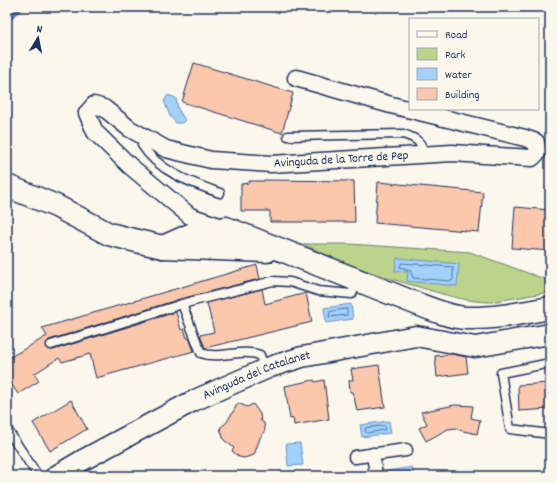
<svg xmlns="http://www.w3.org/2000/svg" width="557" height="483" viewBox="0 0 557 483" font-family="Dekko,sans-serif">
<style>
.green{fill:#bbd38a;stroke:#6b8174}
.water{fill:#a2d1fe;stroke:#6c90be}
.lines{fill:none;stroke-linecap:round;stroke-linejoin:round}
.shore{stroke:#51709e;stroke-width:1}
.stream{stroke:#6c90be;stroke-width:4.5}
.building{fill:#fcc8ad;stroke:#1b2f5e}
.service-casing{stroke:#1b2f5e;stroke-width:11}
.pedestrian-casing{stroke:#1b2f5e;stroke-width:15}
.minor-casing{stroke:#1b2f5e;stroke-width:19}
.tertiary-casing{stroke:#1b2f5e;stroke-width:23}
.secondary-casing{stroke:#1b2f5e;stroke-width:25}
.service{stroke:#fbf7ec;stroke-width:8}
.pedestrian{stroke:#fbf7ec;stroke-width:12}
.minor{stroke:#fbf7ec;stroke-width:16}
.tertiary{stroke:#fbf7ec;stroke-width:20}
.secondary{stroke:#fbf7ec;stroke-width:22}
.labels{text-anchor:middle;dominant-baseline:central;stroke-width:3.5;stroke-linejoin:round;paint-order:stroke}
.street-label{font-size:13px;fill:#1b2f5e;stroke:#fbf7ec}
</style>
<rect width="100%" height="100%" fill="#fbf7ec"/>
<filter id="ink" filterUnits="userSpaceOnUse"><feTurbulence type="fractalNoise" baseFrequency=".025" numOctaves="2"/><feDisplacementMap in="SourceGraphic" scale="8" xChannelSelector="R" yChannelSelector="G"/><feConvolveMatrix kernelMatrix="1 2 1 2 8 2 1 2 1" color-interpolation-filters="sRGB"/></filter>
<g filter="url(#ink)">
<path class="green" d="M304,244h45l121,8 80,29v11l-59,10c-25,0 -49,-8 -72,-15 -39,-11 -79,-23 -115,-43z"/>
<g class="water">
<path d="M168,95l8,3 2,11 7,11 -3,3h-6l-6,-7 -6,-15z"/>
<path d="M397,258l62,6 -2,22 -50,-5 1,-9 -13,-1z"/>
<path d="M351,304l2,15 -27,4 -2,-15z"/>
<path d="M389,421l2,12 -29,4 -2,-12z"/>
<path d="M300,443l3,22 -15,1 -2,-22z"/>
<path d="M412,467l2,9h-26v-5z"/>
</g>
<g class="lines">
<g class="shore">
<path d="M402,263l51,4v13l-2,1 -38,-3 -3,-8 -10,-3z"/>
<path d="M347,309v6l-18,2 1,-5z"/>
<path d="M384,426l2,2 -2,2 -17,3 -2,-2 1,-3z"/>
</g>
<path class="stream" d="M7,20l15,-13"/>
</g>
<g class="building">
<path d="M194,63l99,30 -11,40 -100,-31z"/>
<path d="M264,180l90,1 1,41h-85v-11h-29v-27l8,-1v-2h15z"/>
<path d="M378,182l105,10 -4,40 -104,-9z"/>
<path d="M515,207l35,3v41l-38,-3z"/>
<path d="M257,265l3,14 -80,20 -131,41 -3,4 2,5 5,1 123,-38 5,18 3,-1 3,9h2l5,13 -98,27 -6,-24 -28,8 -3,-4 -25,16 5,7 -21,13 -11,-16v-19l40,-23 -5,-8z"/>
<path d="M262,289l3,15 41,-11 6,29 -107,26 -5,-13 14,-3 -7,-29z"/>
<path d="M452,354l14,3 2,16 -31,4 -2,-21z"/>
<path d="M379,365l6,42 -28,4 -4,-19h-3l-1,-12h4l-2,-11z"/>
<path d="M314,380l1,2 9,-2 5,39 -35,6 -1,-7 -3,1 -5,-33z"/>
<path d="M550,383v26l-31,2 -1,-26z"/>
<path d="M71,400l16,29 -37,22 -17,-28z"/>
<path d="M238,403l9,4 6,-3 7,10 1,7 3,2 1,7 -5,8 -6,17 -10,3 -5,-1 -7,-6 2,-3 -10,-8 -4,-12 7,-6z"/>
<path d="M455,405l18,1 -2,12 9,2 -3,14 -18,-4 -2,-2 -9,1 -22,12 -7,-13 8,-4 -6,-12z"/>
</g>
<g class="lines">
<g class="service-casing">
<g id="service">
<path d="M288,136l115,-2c12,4 19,7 21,20"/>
<path d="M145,139l-3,6c17,27 50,38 78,48"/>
<path d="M182,304l19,49c19,7 39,-5 59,2l4,14"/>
<path d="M51,345l131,-41 91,-23 17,1 28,9 34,3 5,-12"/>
<path d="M550,363l-49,10 9,56 40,5"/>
<path d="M7,429l31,47"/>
</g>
</g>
<g class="pedestrian-casing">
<g id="pedestrian">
<path d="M373,454l3,22"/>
<path d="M355,457l51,-7"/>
</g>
</g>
<g class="minor-casing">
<g id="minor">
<path id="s1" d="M225,228l-35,-12 -60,-50 -35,-34 -8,-19 7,-8 10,3 26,21 36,20 45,11 60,4 181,-11 80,5 6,-6 -2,-10 -11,-4 -134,-33 -95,-27"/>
</g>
</g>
<g class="tertiary-casing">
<g id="tertiary">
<path id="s2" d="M56,476l27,-16 110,-59 77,-34 32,-10 114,-21 59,11 75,-13"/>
</g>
</g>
<g class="secondary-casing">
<g id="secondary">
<path d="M7,186l49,20 53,28 32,8 22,5 104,4"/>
<path d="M163,247l27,-12 36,-7 189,75c16,6 34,14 51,15 28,1 56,-5 84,-10"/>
</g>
</g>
<use href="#service" class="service"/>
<use href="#pedestrian" class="pedestrian"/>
<use href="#minor" class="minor"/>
<use href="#tertiary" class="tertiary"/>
<use href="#secondary" class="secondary"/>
</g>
</g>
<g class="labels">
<g class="street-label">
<text stroke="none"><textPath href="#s1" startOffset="457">Avinguda de la Torre de Pep</textPath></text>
<text stroke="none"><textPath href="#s2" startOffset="225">Avinguda del Catalanet</textPath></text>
</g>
</g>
<rect width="557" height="483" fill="none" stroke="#fbf7ec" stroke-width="24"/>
<rect x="12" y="12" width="533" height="459" fill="none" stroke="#1b2f5e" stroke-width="1.5" filter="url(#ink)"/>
<rect x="409" y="18" width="130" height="92" fill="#fbf7ec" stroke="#a1a7b3"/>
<rect x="417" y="31" width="20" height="6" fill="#fbf7ec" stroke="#a1a7b3"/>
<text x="445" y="38" font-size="12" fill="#1b2f5e">Road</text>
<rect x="417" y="48" width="20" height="12" fill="#bbd38a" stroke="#a1a7b3"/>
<text x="445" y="58" font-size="12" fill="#1b2f5e">Park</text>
<rect x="417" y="68" width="20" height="12" fill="#a2d1fe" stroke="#a1a7b3"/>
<text x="445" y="78" font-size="12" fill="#1b2f5e">Water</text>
<rect x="417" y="88" width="20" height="12" fill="#fcc8ad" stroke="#a1a7b3"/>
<text x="445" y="98" font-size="12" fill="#1b2f5e">Building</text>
<g transform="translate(38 38) rotate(10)" stroke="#fbf7ec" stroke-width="3" paint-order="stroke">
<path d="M0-3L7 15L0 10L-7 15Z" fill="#1b2f5e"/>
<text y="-6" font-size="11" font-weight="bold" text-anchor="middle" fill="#1b2f5e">N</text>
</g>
</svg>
